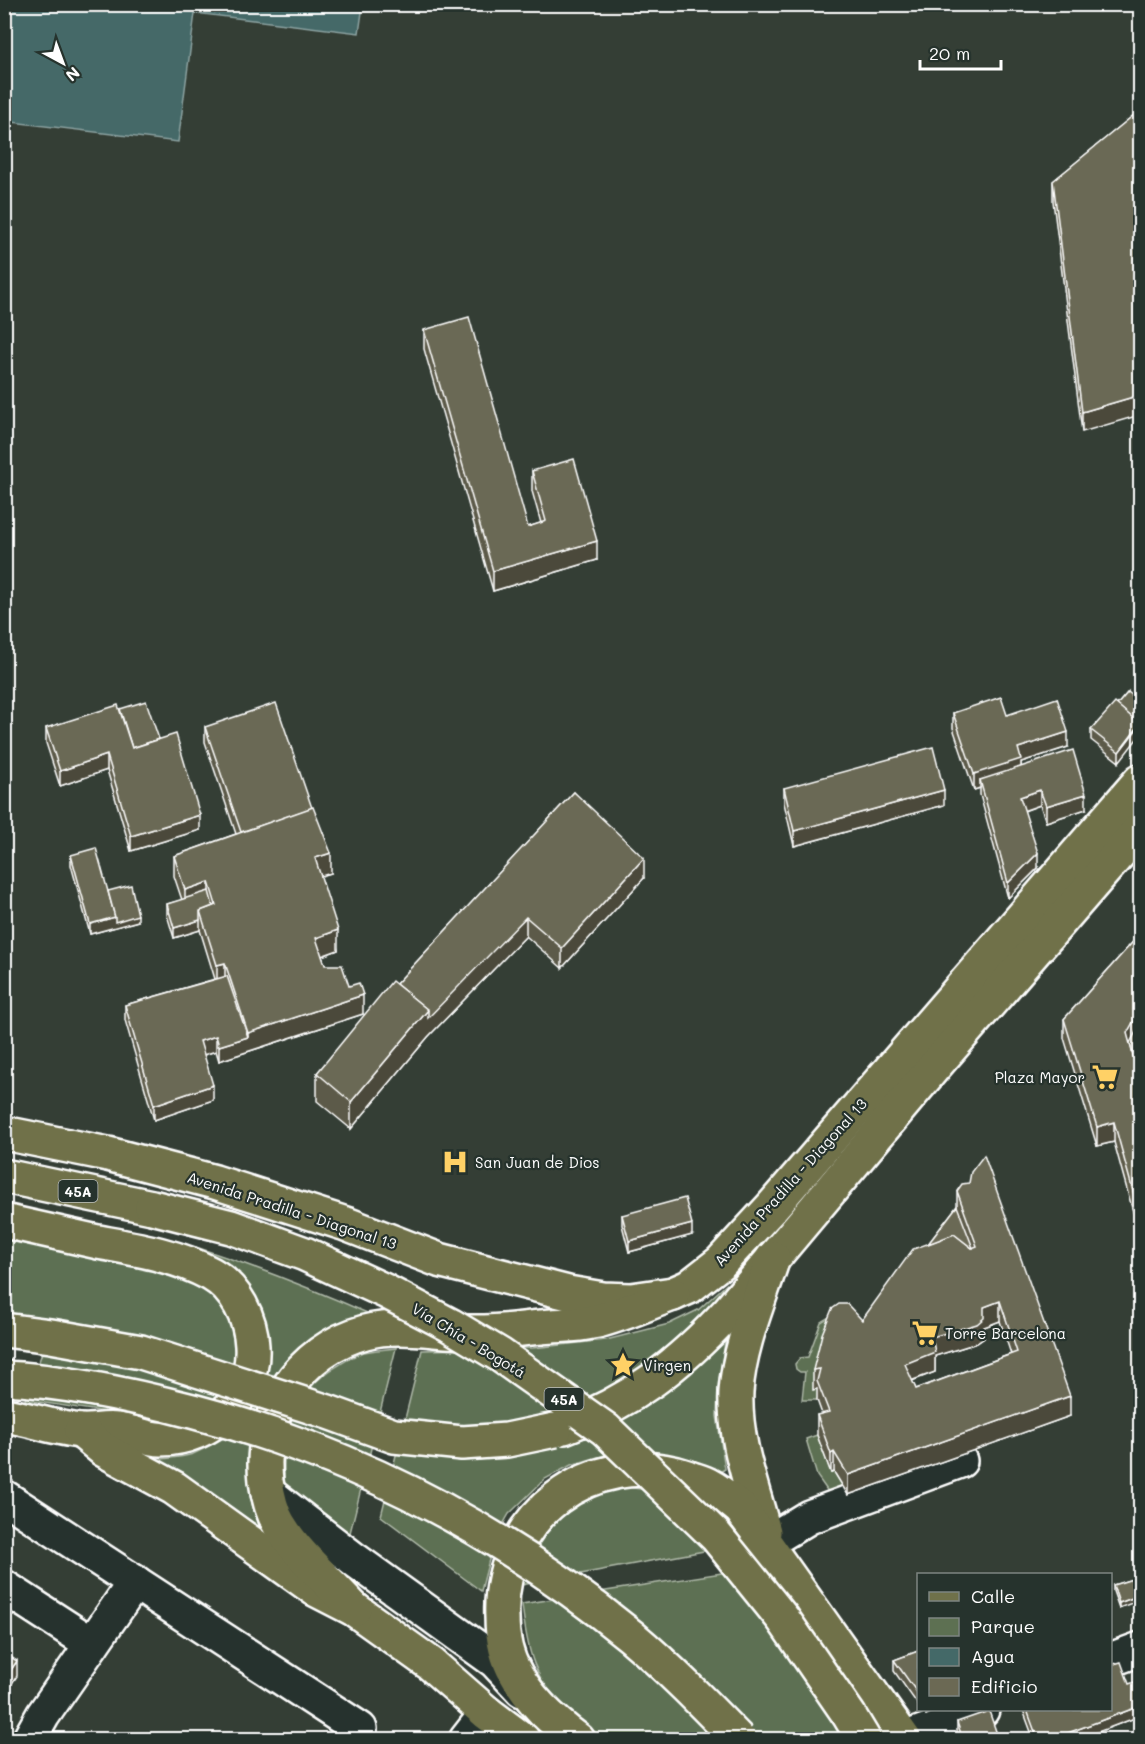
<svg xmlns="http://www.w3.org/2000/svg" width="1145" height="1744" viewBox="0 0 1145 1744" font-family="Mali,sans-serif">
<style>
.green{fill:#5d7052;stroke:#aeb8a8;stroke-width:1.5}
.water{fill:#446968;stroke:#8fa5a4;stroke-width:1.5}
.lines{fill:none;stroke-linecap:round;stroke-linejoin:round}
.minor-casing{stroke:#fff;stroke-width:38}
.major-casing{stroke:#fff;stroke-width:38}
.highway-casing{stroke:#fff;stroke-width:38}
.minor{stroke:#26332d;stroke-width:33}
.major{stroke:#6f714a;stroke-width:33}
.highway{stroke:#6f714a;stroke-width:33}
.major-bridge-casing{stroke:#fff;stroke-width:38;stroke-linecap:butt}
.highway-bridge-casing{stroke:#fff;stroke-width:38;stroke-linecap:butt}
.major-bridge{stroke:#6f714a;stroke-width:33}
.highway-bridge{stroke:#6f714a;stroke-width:33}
.wall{fill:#5c5a48;stroke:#fff;stroke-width:1.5;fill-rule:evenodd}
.shaded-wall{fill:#4b4a3b;stroke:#fff;stroke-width:1.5}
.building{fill:#6b6954;stroke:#fff;stroke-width:1.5;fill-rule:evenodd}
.labels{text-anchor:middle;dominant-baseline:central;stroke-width:4.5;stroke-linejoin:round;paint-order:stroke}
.shield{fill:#26332d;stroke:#bec2c0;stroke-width:1.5}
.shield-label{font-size:14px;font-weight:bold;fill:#fff}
.poi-label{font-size:15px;fill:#fff;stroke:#26332d;text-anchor:start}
.street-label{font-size:15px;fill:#fff;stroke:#26332d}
</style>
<rect width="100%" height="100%" fill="#343e35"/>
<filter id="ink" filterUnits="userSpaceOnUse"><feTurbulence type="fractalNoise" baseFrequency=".0167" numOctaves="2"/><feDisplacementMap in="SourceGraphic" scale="12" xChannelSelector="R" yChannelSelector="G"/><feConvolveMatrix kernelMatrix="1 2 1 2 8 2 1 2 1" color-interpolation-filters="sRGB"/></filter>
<g filter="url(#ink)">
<g class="green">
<path d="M5,1235l170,40 28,11 25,24 13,42 -22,49 -27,16 -33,3 -134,-20 29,-80 -49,-6z"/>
<path d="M196,1247c61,20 119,43 178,69l-122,117 -4,36 4,35 11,33 -111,-77c13,-2 29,-2 41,-6 10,-5 24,-11 32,-17 42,-32 55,-95 30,-141 -14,-24 -36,-36 -59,-49z"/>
<path d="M750,1263l-67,80 -109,98 54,-27 40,-24 58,-54 -8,50 -1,30 8,53 -10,6 -107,-21 -37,11 -26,14 -36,35 -15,26 -13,51 -100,-75 41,-166 111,-2 73,-8 63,-16 29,-14z"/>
<path d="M829,1317l-15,72h6l-3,11h-15l3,-28h-5l-4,-3 -1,-5 5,-6 8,-1 13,-35z"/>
<path d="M396,1348l-49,197 -62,-53c-5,-52 5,-100 54,-127 8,-5 17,-11 25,-13 10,-2 22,-3 32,-4z"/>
<path d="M817,1435l14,38 3,-1 10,16 -15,5 -12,-17 -11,-37z"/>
<path d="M625,1487l32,4 79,54 -220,41 9,-34 53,-52z"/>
<path d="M767,1566l124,173h-283c-13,-7 -29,-15 -40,-25 -34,-33 -41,-64 -46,-110z"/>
</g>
<path class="water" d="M5,4h358v1l-4,28 -164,-20 -17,129 -166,-20 -7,57z"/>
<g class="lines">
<g class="minor-casing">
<g id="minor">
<path d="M268,1493l87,67 140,101 27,29"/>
<path d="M4,1497l356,232 -7,11"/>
<path d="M766,1543l43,-26 151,-56"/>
<path d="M4,1587l88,57"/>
<path d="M1110,1660l30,-11"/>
<path d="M904,1739l78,-29"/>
<path d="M29,1740l14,-25 92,-133"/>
<path d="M466,1740l21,-27"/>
</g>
</g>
<g class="major-casing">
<g id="major">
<path d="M4,1133l104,21 107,28 131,42 93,36 129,33 35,6 28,1 42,-6 16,-7 32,-25 50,-54 369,-427"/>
<path d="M564,1427c67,-25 115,-62 164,-115l206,-245 206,-238"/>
</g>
</g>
<g class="highway-casing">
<g id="highway">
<path d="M4,1176l148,31"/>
<path d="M4,1221c32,7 63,14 94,21 38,7 78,13 113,32 25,14 40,45 41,72 3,51 -41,93 -91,93 -15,0 -29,-8 -44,-9 -12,-2 -25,2 -37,1 -25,-3 -50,-12 -76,-16"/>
<path d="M81,1431l23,19 70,38 141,101 39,20 77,55 56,49 36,27"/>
<path d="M764,1532c-12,-46 -30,-92 -28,-140 3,-46 23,-91 37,-134"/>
<path d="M354,1609c-25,-28 -56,-53 -75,-85 -7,-12 -11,-29 -13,-43 -8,-68 33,-131 99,-149 34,-9 70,0 105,0 24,1 48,-3 72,-5 16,-2 34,-1 50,-5 24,-4 57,-20 81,-28"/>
<path d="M578,1740c-24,-18 -48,-39 -62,-66 -10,-17 -14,-38 -14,-57 -5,-99 90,-172 185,-140 6,3 15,4 21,8 12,6 23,16 33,24l164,231"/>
</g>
</g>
<use href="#minor" class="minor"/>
<use href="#major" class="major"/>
<use href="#highway" class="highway"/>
<g class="major-bridge-casing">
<path id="major-bridge" d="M4,1330l47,6 90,16 187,60 66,24 68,7 45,-3 48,-10"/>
</g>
<g class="highway-bridge-casing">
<g id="highway-bridge">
<path d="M152,1207l79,20 74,27 80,37 65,34 50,30 105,74 111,107 67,83 66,96 15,25"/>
<path d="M4,1378c63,3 127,17 188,33 161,42 309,119 439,225 38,32 73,68 108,104"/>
</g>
</g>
<use href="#major-bridge" class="major-bridge"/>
<use href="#highway-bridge" class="highway-bridge"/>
</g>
<g class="wall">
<path d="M1140,110l-58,322 -29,-231v-20z"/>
<path d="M424,330l104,197 13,-4 -9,-32v-20l65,89 -104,31 -69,-242z"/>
<path d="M1128,692l-9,70 -28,-22v-10l26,-25z"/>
<path d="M120,709l39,30 41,91 -69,21 -24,-81 -47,16 -14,-43v-15z"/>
<path d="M953,713l54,2 61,32 -47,15v5l65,42 -40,13 -6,-17 -16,6 14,57 -30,30 -28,-103v-7l-6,2 -21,-62z"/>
<path d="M205,727l126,146 -11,3 18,74 -16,6 3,9 24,21 14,28 -144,47 -3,-10 -12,4 9,45 -59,20 -29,-100v-15l90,-26 -15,-49 -26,8 -7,-23v-11l15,-4 -8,-24v-20l62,-22 -31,-92z"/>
<path d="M784,788l160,17 -150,41 -10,-43z"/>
<path d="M574,792l70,86 -82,90 -36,-32 -98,101 -77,92 -34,-28v-28l79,-89z"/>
<path d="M71,855l37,36 30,30 -48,13 -19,-69z"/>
<path d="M1140,934v303l-26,-95 -17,4 -33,-108v-19z"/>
<path d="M957,1191l113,225 -222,79 -14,-23 -3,1 -14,-38v-20l5,-1 -5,-14v-11l-4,1v-20l49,-50 66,-76 29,-38zM1000,1321l11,33 -95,35 -4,-8 23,-9v-16l42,-13 7,-5v-11z"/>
<path d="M622,1215l70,20 -63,17 -7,-27z"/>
<path d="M1139,1577l-20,31 -6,-17v-6z"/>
<path d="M918,1651v54l-24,-34v-11z"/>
<path d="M1023,1710h87l30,6 -63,24h-43z"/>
<path d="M957,1722l42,18h-39l-3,-8z"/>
</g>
<g class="shaded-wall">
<path d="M1140,395v20l-58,17v-20z"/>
<path d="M597,541v19l-104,31v-20z"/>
<path d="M1140,725v10l-21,27v-10z"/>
<path d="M1068,732v15l-47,15v12l-41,6v8l-6,2v-16l44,-26z"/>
<path d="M107,755v15l-47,16v-15z"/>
<path d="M944,790v15l-150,41v-15z"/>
<path d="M1040,790v15l-20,7v-15z"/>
<path d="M1086,794v15l-40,13v-16z"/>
<path d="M200,815v15l-69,21v-15z"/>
<path d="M331,853v20l-16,5v-20z"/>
<path d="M1038,853v15l-30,30v-15z"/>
<path d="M644,858v20l-82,90v-20z"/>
<path d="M209,882v20l-24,7v-19z"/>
<path d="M138,915v6l-48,13v-10l25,-7z"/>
<path d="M526,917v19l-98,101 -77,92v-27l77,-92z"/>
<path d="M200,920v10l-26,8v-10z"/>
<path d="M338,930v20l-22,8v-20z"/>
<path d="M225,963v19l-8,3v-20z"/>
<path d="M363,995v19l-144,47v-15l29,-9v-4z"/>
<path d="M1140,1010v19l-12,22 -1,-18z"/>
<path d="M216,1036v15l-16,5v-15z"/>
<path d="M213,1085v15l-59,20v-15z"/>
<path d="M1114,1122v20l-17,4v-19z"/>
<path d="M692,1224v11l-63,17v-11z"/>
<path d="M1000,1301v20l-16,6v11l-7,5 -42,13v16l-30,11v-19l27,-27 52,-30z"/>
<path d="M1070,1396v20l-222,79v-20z"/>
<path d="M834,1452v20l-3,1v-19z"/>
<path d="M1140,1595v5l-21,8v-5z"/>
<path d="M17,1661v15l-13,19v-15z"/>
<path d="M1140,1706v10l-63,24h-28z"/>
<path d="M926,1710h11l-11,5z"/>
</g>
<g class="building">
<path d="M1140,110v285l-58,17 -29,-231z"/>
<path d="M469,317l59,210 18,-6 -14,-50 42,-12 23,82 -104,30 -69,-241z"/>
<path d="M1128,692l12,10v22l-23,-19z"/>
<path d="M1001,697l6,18 50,-17 11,34 -50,16 3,11 -47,15 -21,-61z"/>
<path d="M146,701l13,38 -27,9 -12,-39z"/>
<path d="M276,703l36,105 -71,24 -36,-105z"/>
<path d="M1115,703l25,21 -21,28 -28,-22z"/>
<path d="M118,705l14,43 44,-14 24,81 -69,21 -24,-81 -47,16 -14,-43z"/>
<path d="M933,747l11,43 -150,41 -10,-43z"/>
<path d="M1073,750l13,44 -40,12 -6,-16 -20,7 18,56 -30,30 -28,-103z"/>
<path d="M574,792l70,66 -82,90 -36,-31 -98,101v-8l-32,-26z"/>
<path d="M313,807l18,46 -16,5 23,72 -22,8 9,27h17l7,21 10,-3 4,12 -115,38 -23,-70 -8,2 -17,-54 16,-6 -7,-23 -24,8 -11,-34z"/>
<path d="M96,848l19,69 -25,7 -19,-69z"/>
<path d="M131,885l7,30 -23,7v-5l-7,-26z"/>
<path d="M209,891l4,15 -13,5v9l-26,8 -7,-24z"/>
<path d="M1140,934v76l-13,23 13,48v136l-26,-95 -17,5 -33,-108z"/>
<path d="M227,976l21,61 -29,9 -3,-10 -16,5 13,44 -59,20 -29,-100z"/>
<path d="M392,981l36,29 -77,92 -34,-29z"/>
<path d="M1140,1024v57l-10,-38z"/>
<path d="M984,1155l86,241 -222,79 -14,-23 -3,2 -14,-39 12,-3 -12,-31 3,-12 -7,1 9,-36 10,-25 7,-5h8l15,16 51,-71 41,-15 18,14 5,-2 -20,-55 5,-7 7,-1 2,-11zM1000,1301l17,51 -101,37 -11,-25 30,-12 -3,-15 45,-13 7,-6v-11z"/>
<path d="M685,1198l7,26 -63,17 -7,-26z"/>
<path d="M957,1206l16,42h-1l-18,-14 -26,10z"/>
<path d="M1139,1577l1,5v13l-21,8 -6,-18z"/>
<path d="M918,1651v43l-24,-34z"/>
<path d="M4,1653l13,8 -13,19z"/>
<path d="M1121,1662l8,22 11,-4v26l-91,34h-11l-11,-30h83v-45z"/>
<path d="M989,1711l10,29h-36l-6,-18z"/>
</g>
</g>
<defs>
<g id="supermarket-bare" transform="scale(2.07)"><path d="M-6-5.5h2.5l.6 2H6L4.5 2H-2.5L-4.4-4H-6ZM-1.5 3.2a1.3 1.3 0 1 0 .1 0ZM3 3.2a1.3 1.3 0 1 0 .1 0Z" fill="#ffd166" stroke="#26332d" stroke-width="2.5" paint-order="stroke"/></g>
<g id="hospital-bare" transform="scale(2.07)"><path d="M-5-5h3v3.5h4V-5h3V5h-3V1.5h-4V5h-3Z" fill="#ffd166" stroke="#26332d" stroke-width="2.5" paint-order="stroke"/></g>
<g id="sight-bare" transform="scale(2.07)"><path d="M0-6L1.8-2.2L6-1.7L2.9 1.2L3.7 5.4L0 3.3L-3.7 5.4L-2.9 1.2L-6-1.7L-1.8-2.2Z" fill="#ffd166" stroke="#26332d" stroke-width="2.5" paint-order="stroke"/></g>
</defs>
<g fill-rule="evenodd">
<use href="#supermarket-bare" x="1105" y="1077"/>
<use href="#hospital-bare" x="455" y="1162"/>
<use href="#supermarket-bare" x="925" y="1333"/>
<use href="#sight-bare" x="623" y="1365"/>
</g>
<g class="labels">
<g class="shield">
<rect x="58.5" y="1180" width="39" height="22" rx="4.5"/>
<rect x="544.5" y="1388" width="39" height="22" rx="4.5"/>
</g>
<g class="shield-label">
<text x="78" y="1191">45A</text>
<text x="564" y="1399">45A</text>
</g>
<g class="poi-label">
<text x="1085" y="1077" text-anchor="end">Plaza Mayor</text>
<text x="475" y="1162">San Juan de Dios</text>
<text x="945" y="1333">Torre Barcelona</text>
<text x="643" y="1365">Virgen</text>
</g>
<g class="street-label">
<text transform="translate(790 1182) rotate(-48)">Avenida Pradilla - Diagonal 13</text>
<text transform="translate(292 1210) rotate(18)">Avenida Pradilla - Diagonal 13</text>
<text transform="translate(469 1340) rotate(31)">Vía Chía - Bogotá</text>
</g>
</g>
<rect width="1145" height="1744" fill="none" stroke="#26332d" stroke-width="24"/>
<rect x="12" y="12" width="1121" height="1720" fill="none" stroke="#fff" stroke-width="2" filter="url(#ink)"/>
<rect x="917" y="1573" width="195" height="138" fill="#26332d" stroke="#7d8581" stroke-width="1.5"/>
<rect x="929" y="1592" width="30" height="9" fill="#6f714a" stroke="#7d8581" stroke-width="1.5"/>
<text x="971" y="1603" font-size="18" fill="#ffffff">Calle</text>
<rect x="929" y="1618" width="30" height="18" fill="#5d7052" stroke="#7d8581" stroke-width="1.5"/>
<text x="971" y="1633" font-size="18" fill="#ffffff">Parque</text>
<rect x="929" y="1648" width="30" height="18" fill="#446968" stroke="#7d8581" stroke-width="1.5"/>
<text x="971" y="1663" font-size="18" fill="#ffffff">Agua</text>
<rect x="929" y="1678" width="30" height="18" fill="#6b6954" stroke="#7d8581" stroke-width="1.5"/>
<text x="971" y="1693" font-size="18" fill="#ffffff">Edificio</text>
<g transform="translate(63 63) rotate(139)" stroke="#26332d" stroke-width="4.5" paint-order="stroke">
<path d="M0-4.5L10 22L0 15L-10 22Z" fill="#ffffff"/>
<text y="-9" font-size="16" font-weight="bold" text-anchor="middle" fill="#ffffff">N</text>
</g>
<path d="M920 60v9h81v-9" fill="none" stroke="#ffffff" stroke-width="3"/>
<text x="929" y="60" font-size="18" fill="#ffffff" stroke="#26332d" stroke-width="4.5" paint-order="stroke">20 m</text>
</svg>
